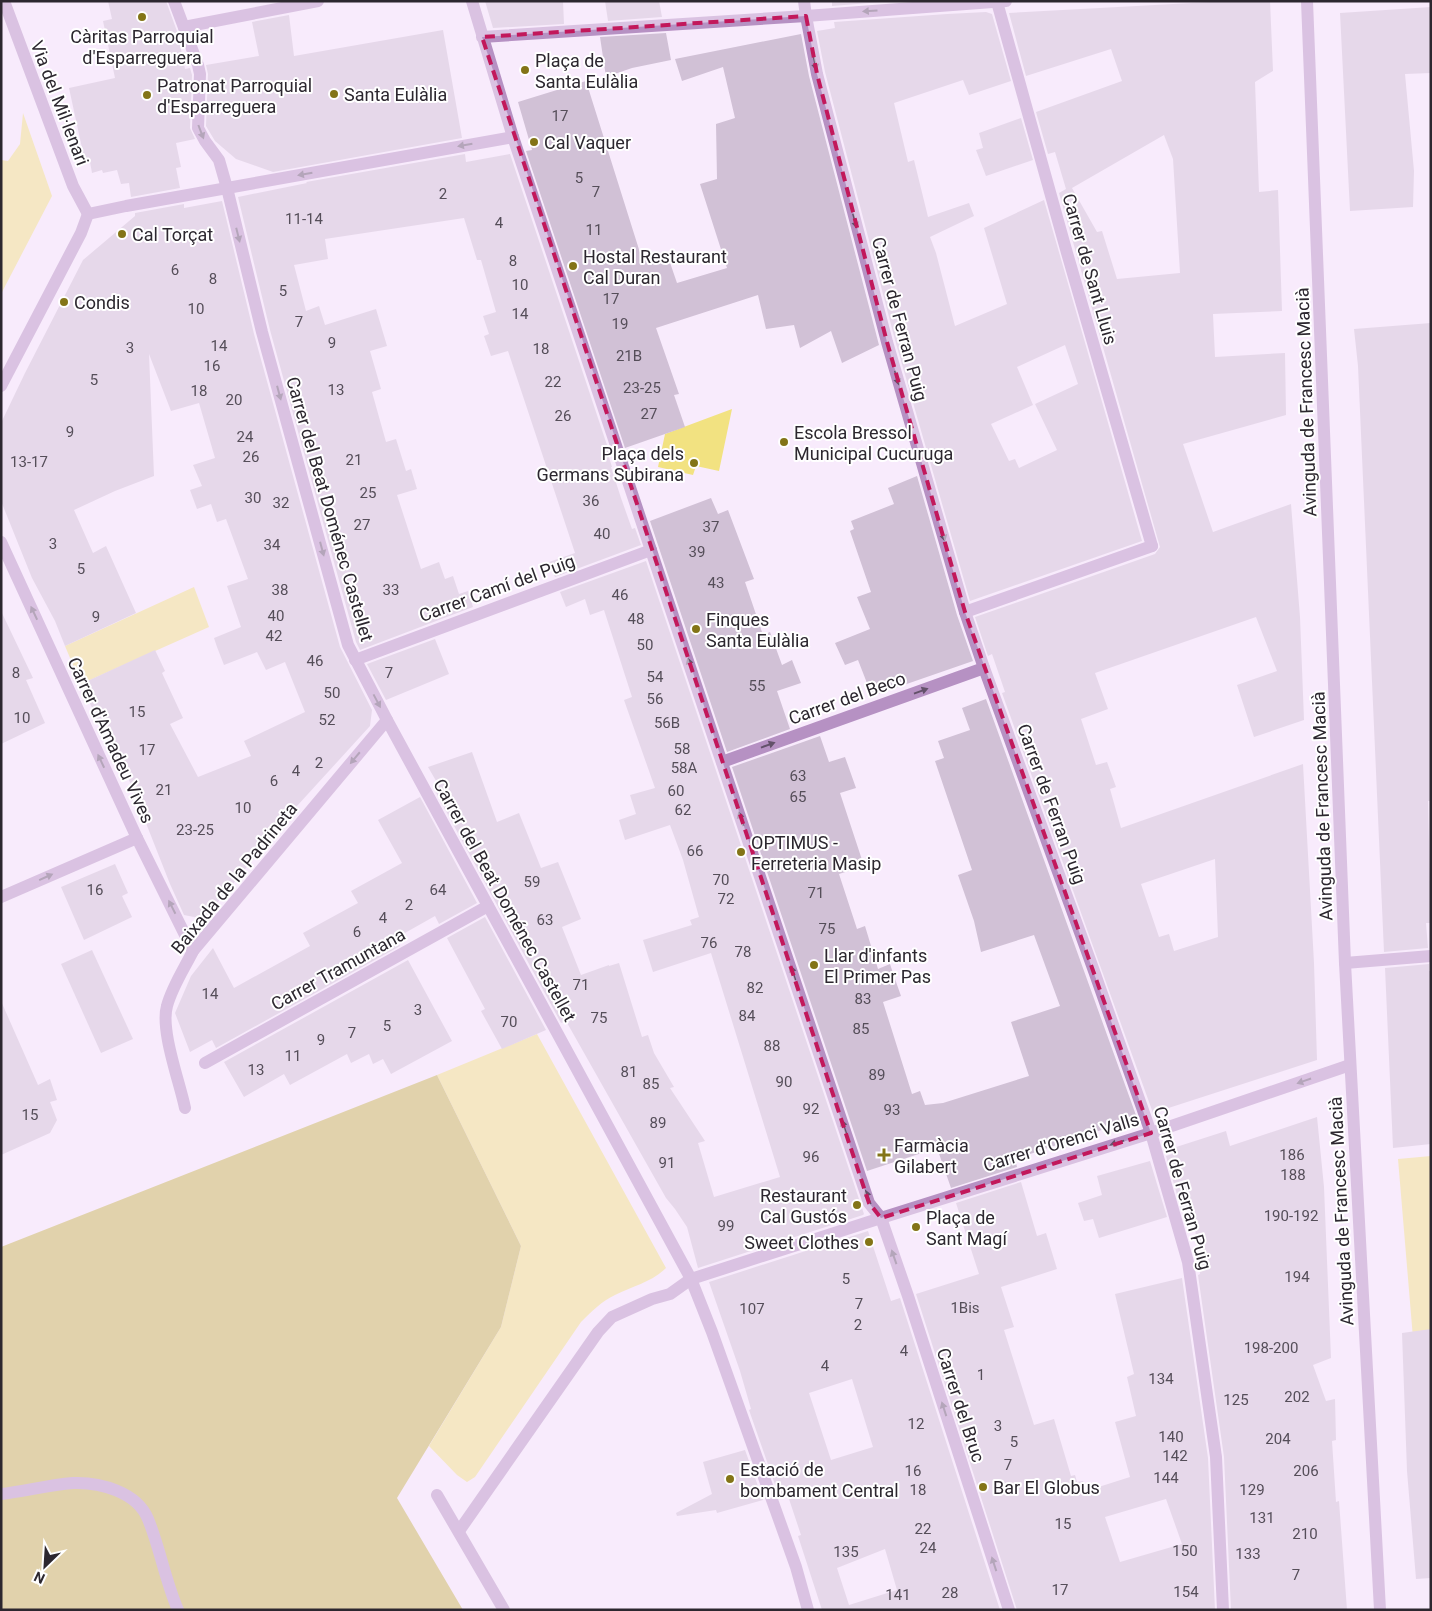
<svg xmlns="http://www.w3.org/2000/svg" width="1432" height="1611" viewBox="0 0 1432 1611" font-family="Roboto,sans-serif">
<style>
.green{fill:#f2e281}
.forest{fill:#c5b44d}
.building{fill:#d1c1d6;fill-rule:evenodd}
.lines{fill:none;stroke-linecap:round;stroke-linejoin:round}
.pedestrian{stroke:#b691c3;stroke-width:12}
.minor{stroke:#b691c3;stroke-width:12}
.tertiary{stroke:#b691c3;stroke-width:12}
.oneway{fill:#63516a}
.marked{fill:none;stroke:#c2185b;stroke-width:4;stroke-dasharray:10 6;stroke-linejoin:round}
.poi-dot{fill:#837417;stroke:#fff;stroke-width:2}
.labels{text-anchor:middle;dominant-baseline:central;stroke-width:4;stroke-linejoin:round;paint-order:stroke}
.number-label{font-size:15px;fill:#554e59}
.poi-label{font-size:18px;fill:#2c272f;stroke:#fff;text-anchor:start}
.street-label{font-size:18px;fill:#2c272f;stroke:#fff}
</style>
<rect width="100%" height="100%" fill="#f8ebfc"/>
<g class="green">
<path d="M23,113l29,83 -51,98v-134l7,1 12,-17z"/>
<path d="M732,409l-13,62 -23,-5 -3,9 -35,-8 7,-33z"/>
<path d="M194,587l15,40 -128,57 -16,-38z"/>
<path d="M537,1034l129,234c-14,14 -33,18 -51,27 -13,6 -23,16 -34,27l-106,155 -8,5 -10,-7 -28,-29 72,-119 20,-81 -84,-171z"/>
<path d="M1431,1156v180l-18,2 -15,-179z"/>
</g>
<path class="forest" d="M437,1075l84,171 -20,81 -104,171 66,112h-462v-363z"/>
<g class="building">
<path d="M108,1h58l12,33 7,35 5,-1 2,7 -2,53 5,11 -19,4 5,24 -5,1 4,20 -49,9 -2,-14 -8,1 -4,-14 -14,3 -1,-3 -10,3 -2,-11h-5l-16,-74 46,-10 -12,-57 9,-2z"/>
<path d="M485,1h78l1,23 -71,4z"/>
<path d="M605,1h54l3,16 -54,4z"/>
<path d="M832,1h62l-62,5z"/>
<path d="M1229,1h41l3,70 -18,11 4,110 19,-2 4,121 -69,3 2,43 70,-4 1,62 -103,29 30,88 78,-28 9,113 4,103 -50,17 -17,-52 40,-14 -21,-54 -161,56 13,36 -27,10 15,46 11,-3 9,25 -6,2 11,39 182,-64 11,199 3,97 -164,53 -151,-420 3,-1 -13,-38 -4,2 -13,-39 180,-63 5,-7 -101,-354 7,-4 -11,-37 -7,2 -12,-42 86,-31 -11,-32 -85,27 -17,-63zM1164,135l9,24 7,114 -63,6 -15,-48 -5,1 -25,-44zM1215,859l3,78 -44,14 -5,-17 -10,3 -18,-53z"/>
<path d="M1431,7v66l-26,1 9,97 -1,36 -63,4 -10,-198z"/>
<path d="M986,12l6,2 19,67 -42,14 -6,-15 -69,23 14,59 6,-2 14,57 41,-14 5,13 -44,21 6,16 19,73 52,-22 -23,-76 60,-28 98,341 -172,60 -75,-261 -70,-268 -8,-41 18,-3 -1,-6 113,-8zM1065,345l13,39 -43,20 22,46 -38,18 -4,-9 -6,2 -18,-37 42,-19 -16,-38z"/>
<path d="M289,15l5,41 149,-26 19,108 -189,34 -37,-13 -21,-18 -9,-15 2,-52 -2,-9 53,-9 -7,-34z"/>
<path d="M666,33l5,27 -39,8 -26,9 -6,-40z"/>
<path d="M801,34l8,42 70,269 -37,18 -11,-32 -31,17 -6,-23 -28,4 -8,-34 -102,33 23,66 -5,1 11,32 -60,21 -99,-297 6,-1 -14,-48 68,-21 56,178 24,-8 11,32 50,-15 -27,-84 17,-5 -1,-55 19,-6 -12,-51 -41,14 -7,-22z"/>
<path d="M1021,118l12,42 -47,16 -10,-26 7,-2 -4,-15z"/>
<path d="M465,154l1,8 44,-8 100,300h-2l4,13h-1l10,31 11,31 3,-1 6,17 -86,32 -6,-15 26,-9 -67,-202 -17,5 -7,-20 5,-2 -6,-18 13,-4 -15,-52h-4l-13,-42 -139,21 3,20 -34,6 12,46 13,-5 6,19 51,-16 11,37 -17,5 11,38 -9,3 14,50 10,-3 10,32 5,-2 6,20 -20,6 24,74 18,-7 6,17 8,-3 6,18 9,-3 5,16 -113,43 -4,-8 -86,-312 -32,-133 69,-14 -1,-1z"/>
<path d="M222,201l32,133 86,313 32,63 -2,16 -73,80 -93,113 -20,-4 -14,-31 -43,-109 -5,2 -13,-24 3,-2 -31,-67 74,-34 10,21 -3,2 21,45 -13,6 28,53 53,-21 -7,-15 61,-29 -20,-50 -19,8 -9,-18 -33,13 -7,-18 -3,-9 27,-11 -14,-41 21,-7 -22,-60 -9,3 -6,-18 -14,5 -7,-19 12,-4 -9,-21 22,-7 -16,-55 -28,8 -22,-57 5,122 -39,15 -41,19 19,43 13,-7 30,67 -71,33 -10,-25 -23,-43 -31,-77v-78l24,-50 58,-113 52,-44v-3l49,-9v4z"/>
<path d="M1431,323v478h-3l3,122h-5l2,25 -44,4 -26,-586 -4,-37z"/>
<path d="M917,476l40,139 16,46 -101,35 -14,-36 -13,5 -10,-22 35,-14 -13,-32 14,-5 -21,-61 4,-2 -3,-8 43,-17 -6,-16z"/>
<path d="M711,498l7,16 10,-4 26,69 -9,3 18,53 7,-3 12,33 10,-5 9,23 -24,8 13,38 -63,23 -77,-231z"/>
<path d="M646,561l218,653 -1,1 -165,53 -11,-41 -12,-18 -9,-11 -100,-177 -5,2 -127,-234 5,-3 -11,-19 44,-15 25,70 22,-9 22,55 17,-6 23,57 -19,8 19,48 28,-10v1l10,-3 23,74 6,-2 6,18 20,34 -4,1 35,53 -7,2 16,54 66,-20 -69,-224 -58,19 -10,-32 49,-15 -2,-5 9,-3 -16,-57 -13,-35 -45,15 -6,-20 17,-6 -6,-19 25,-7 -31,-88 8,-3 -28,-87 -14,5 -5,-16 -19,8 -6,-15z"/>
<path d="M1,611l32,67 -7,2 19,43 -44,21z"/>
<path d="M435,639l14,35 -63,26 -19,-36z"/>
<path d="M986,699l151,419 -122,41 2,8 -66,21 -14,-40 -70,23 -135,-404 88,-31 9,26 16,-5 11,31 -16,5 24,73 -25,8 18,55 8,-3 13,43 12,-5 5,15 6,17 -18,6 29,92 8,-3 5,14 18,-2 86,-27 -18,-54 49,-16 -26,-71 -53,17 -7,-31 -16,-46 14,-5 -37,-109 9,-3 -6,-17 32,-11 -8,-22z"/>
<path d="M420,797l57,106 -38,21 -4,-8 -39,22 4,8 -184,102 -4,-8 -22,12 -15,-39 16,-37 22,-28 21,40 76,-42 -7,-13 55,-30 -7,-12 51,-28 -24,-43z"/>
<path d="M115,864l13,29 -6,3 10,21 -48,23 -23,-53z"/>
<path d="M485,917l61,113 -44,19 -21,-38 4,-2 -38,-71z"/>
<path d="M92,950l41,89 -32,14 -40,-89z"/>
<path d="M408,960l44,81 -61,33 -8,-15 -10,5 -4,-10 -18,9 -4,-9 -57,31 -6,-11 -40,23 -20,-35z"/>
<path d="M1429,964v7h2v173l-38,4 -8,-180z"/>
<path d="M1,1001l37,84 12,-6 7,21 -7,2 7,18 -7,13 -49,22z"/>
<path d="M1317,1117l7,70 7,171 -18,7 13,36 9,-2 1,41 -4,1 4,61 3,-1 8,109h-116l-7,-153 -26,-182 2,-1 -7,-65 -11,3 -16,-56 6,-2 -2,-5 56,-18 4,15z"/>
<path d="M1150,1161l17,56 -68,21 -6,-19 -9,2 -6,-18 24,-8 -5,-19z"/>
<path d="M1021,1182l16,54 9,-3 11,36 -56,18 13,40 -10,3 30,95 20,-6 17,57 4,-1 2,7 6,-1 3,10 44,-14 -15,-55 21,-6 -9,-39 7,-3 -19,-80 67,-16 26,180 7,152h-198l-101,-316 63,-20 -23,-71zM1166,1499l16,45 -62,18 -15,-45z"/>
<path d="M868,1231l23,70 9,-3 100,312h-178l-24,-74 3,-1 -14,-42 -8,3 -30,-86 2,-1 -11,-38 -31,-89zM852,1379l21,68 -42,13 -22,-67zM885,1549l12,41 -48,15 -12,-37z"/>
<path d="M1431,1329v249l-15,1 -9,-108 -5,-138z"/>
<path d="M745,1450l18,50 -46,13 -1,-3 -39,6 -1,-3 36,-19 -9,-32z"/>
</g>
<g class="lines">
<g class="pedestrian">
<path d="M174,1l24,64 2,9 -2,54 7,13 14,19 8,28"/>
<path d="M472,1l41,136"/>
<path d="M184,27l134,-26"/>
<path d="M482,37l324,-21 -2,-15"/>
<path d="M965,612l187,-66"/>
<path d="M355,660l296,-110"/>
<path d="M691,1279l190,-61"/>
</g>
<g class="minor">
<path d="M4,1l69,185 15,28"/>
<path d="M1006,1l-200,15 11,58 70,268 78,270 19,56 110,303 57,162 37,129 28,195 7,153"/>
<path d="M997,2l70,251 85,293"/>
<path d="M227,188l35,144 86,313 39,75 304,559 21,53 84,235 12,43"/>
<path d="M88,214l38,-8 387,-69 356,1066 12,15 27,78 101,314"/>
<path d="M1,386l80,-153 7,-19"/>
<path d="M1,542l136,296 56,113"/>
<path d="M722,762l262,-94"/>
<path d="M1,897l136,-59"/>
<path d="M1345,963l86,-7"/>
<path d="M205,1063l283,-157"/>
<path d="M185,1108c-5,-25 -25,-78 -18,-102 5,-19 17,-37 26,-55l194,-231"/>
<path d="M881,1218l270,-85 199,-68"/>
<path d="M1,1494c24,-3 48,-9 72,-11 27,-1 64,9 75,36 12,29 17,61 30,91"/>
<path d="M437,1495l67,115"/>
<path d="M459,1531l139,-199 14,-15 40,-18 18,-5 21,-15"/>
</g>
<path class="tertiary" d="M1307,1l38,962 35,647"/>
</g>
<defs><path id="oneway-solid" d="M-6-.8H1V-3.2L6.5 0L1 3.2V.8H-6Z" transform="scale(1.25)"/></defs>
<g class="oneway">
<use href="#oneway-solid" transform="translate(870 11) rotate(176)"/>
<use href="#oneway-solid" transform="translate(815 63) rotate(79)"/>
<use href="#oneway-solid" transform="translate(201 132) rotate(69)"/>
<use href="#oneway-solid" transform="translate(465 145) rotate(170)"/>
<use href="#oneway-solid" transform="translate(305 174) rotate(170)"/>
<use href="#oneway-solid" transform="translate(855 221) rotate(75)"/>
<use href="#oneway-solid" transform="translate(238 235) rotate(76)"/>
<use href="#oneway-solid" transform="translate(897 378) rotate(74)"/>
<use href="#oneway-solid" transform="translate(279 393) rotate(75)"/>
<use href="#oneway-solid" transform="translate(943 534) rotate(74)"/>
<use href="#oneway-solid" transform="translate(322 549) rotate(75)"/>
<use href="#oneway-solid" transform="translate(34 613) rotate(-115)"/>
<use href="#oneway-solid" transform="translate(690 665) rotate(-109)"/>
<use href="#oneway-solid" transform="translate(921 691) rotate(-20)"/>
<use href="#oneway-solid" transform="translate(377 701) rotate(62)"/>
<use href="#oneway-solid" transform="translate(768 745) rotate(-20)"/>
<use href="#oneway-solid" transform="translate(355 758) rotate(130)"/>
<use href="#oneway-solid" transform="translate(101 761) rotate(-115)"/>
<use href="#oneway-solid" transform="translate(741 819) rotate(-109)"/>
<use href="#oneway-solid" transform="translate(46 877) rotate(-24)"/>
<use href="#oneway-solid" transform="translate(172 907) rotate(-117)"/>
<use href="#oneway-solid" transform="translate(793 973) rotate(-108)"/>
<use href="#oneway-solid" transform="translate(1304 1081) rotate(161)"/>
<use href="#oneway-solid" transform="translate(844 1127) rotate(-109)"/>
<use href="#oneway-solid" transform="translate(1117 1143) rotate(163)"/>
<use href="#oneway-solid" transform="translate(868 1197) rotate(-111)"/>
<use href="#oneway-solid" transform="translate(894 1257) rotate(-109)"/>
<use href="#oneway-solid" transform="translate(944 1409) rotate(-108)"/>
<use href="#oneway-solid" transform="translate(994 1564) rotate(-108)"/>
</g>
<path d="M0 0H1432V1611H0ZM806,16l11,58 70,268 78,270 186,521 -270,85 -12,-15 -387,-1166z" fill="#f8ebfc" fill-opacity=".55" fill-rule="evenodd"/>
<path class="marked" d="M806,16l11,58 70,268 78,270 186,521 -270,85 -12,-15 -387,-1166z"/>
<g class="poi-dot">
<circle cx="142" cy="17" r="5"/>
<circle cx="525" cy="70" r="5"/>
<circle cx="334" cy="94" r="5"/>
<circle cx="147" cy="95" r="5"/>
<circle cx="534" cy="142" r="5"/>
<circle cx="122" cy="234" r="5"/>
<circle cx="573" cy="266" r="5"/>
<circle cx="64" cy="302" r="5"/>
<circle cx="784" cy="442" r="5"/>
<circle cx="694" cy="463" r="5"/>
<circle cx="696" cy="629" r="5"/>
<circle cx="741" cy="852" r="5"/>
<circle cx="814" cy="965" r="5"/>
<path d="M881.5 1147.5h5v5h5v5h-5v5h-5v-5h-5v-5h5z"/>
<circle cx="857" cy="1205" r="5"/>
<circle cx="916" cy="1227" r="5"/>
<circle cx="869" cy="1242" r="5"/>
<circle cx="730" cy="1479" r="5"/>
<circle cx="983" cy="1487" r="5"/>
</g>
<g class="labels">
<g class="number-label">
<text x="560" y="116">17</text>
<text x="579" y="178">5</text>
<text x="596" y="192">7</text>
<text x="443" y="194">2</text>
<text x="304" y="219">11-14</text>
<text x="499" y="223">4</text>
<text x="594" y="230">11</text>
<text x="513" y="261">8</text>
<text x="175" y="270">6</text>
<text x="213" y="279">8</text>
<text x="520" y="285">10</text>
<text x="283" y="291">5</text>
<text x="611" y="299">17</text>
<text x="196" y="309">10</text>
<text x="520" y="314">14</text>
<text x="299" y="322">7</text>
<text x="620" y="324">19</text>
<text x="332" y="343">9</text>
<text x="219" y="346">14</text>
<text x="130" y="348">3</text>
<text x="541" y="349">18</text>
<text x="629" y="356">21B</text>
<text x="212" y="366">16</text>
<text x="94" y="380">5</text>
<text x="553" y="382">22</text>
<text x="642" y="388">23-25</text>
<text x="336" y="390">13</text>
<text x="199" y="391">18</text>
<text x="234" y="400">20</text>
<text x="649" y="414">27</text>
<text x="563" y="416">26</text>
<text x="70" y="432">9</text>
<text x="245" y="437">24</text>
<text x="251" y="457">26</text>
<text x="354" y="460">21</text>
<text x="29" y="462">13-17</text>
<text x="368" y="493">25</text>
<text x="253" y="498">30</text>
<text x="591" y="501">36</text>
<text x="281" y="503">32</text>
<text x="362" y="525">27</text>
<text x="711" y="527">37</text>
<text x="602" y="534">40</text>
<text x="53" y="544">3</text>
<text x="272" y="545">34</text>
<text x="697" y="552">39</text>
<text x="81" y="569">5</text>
<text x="716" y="583">43</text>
<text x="280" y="590">38</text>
<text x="391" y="590">33</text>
<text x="620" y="595">46</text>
<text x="276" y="616">40</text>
<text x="96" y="617">9</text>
<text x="636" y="619">48</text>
<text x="274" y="636">42</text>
<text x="645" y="645">50</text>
<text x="315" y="661">46</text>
<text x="16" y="673">8</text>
<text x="389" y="673">7</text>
<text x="655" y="677">54</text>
<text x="757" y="686">55</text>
<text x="332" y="693">50</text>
<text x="655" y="699">56</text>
<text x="137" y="712">15</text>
<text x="22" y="718">10</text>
<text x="327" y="720">52</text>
<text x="667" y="723">56B</text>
<text x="682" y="749">58</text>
<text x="147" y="750">17</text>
<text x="319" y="763">2</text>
<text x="684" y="768">58A</text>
<text x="296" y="771">4</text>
<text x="798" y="776">63</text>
<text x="274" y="781">6</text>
<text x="164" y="790">21</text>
<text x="676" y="791">60</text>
<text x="798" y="797">65</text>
<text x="243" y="808">10</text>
<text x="683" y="810">62</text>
<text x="195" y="830">23-25</text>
<text x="695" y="851">66</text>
<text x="721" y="880">70</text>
<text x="532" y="882">59</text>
<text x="95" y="890">16</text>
<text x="438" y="890">64</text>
<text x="816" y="893">71</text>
<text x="726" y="899">72</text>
<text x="409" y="905">2</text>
<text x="383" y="918">4</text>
<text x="545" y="920">63</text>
<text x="827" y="929">75</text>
<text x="357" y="932">6</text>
<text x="709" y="943">76</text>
<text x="743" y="952">78</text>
<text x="581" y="985">71</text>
<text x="755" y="988">82</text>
<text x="210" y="994">14</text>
<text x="863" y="999">83</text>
<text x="418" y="1010">3</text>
<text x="747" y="1016">84</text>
<text x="599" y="1018">75</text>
<text x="509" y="1022">70</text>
<text x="387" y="1026">5</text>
<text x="861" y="1029">85</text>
<text x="352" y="1033">7</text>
<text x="321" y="1040">9</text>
<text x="772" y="1046">88</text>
<text x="293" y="1056">11</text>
<text x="256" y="1070">13</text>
<text x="629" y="1072">81</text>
<text x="877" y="1075">89</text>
<text x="784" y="1082">90</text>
<text x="651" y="1084">85</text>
<text x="811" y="1109">92</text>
<text x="892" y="1110">93</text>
<text x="30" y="1115">15</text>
<text x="658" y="1123">89</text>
<text x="1292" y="1155">186</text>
<text x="811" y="1157">96</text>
<text x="667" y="1163">91</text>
<text x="1293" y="1175">188</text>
<text x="1291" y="1216">190-192</text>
<text x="726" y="1226">99</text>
<text x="1297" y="1277">194</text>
<text x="846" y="1279">5</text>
<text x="859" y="1304">7</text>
<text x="965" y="1308">1Bis</text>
<text x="752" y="1309">107</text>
<text x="858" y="1325">2</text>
<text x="1271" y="1348">198-200</text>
<text x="904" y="1351">4</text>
<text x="825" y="1366">4</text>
<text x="981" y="1375">1</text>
<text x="1161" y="1379">134</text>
<text x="1297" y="1397">202</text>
<text x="1236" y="1400">125</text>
<text x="916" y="1424">12</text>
<text x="998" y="1426">3</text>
<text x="1171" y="1437">140</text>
<text x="1278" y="1439">204</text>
<text x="1014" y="1442">5</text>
<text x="1175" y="1456">142</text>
<text x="1008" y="1465">7</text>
<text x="913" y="1471">16</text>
<text x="1306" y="1471">206</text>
<text x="1166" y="1478">144</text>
<text x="918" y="1490">18</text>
<text x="1252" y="1490">129</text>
<text x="1262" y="1518">131</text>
<text x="1063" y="1524">15</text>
<text x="923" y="1529">22</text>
<text x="1305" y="1534">210</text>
<text x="928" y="1548">24</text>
<text x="1185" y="1551">150</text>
<text x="846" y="1552">135</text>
<text x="1248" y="1554">133</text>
<text x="1296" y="1575">7</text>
<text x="1060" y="1590">17</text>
<text x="1186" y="1592">154</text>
<text x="950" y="1593">28</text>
<text x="898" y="1595">141</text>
</g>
<g class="poi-label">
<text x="142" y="36" text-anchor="middle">Càritas Parroquial<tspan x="142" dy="21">d'Esparreguera</tspan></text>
<text x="535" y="60">Plaça de<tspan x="535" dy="21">Santa Eulàlia</tspan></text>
<text x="157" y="85">Patronat Parroquial<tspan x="157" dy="21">d'Esparreguera</tspan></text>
<text x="344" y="94">Santa Eulàlia</text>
<text x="544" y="142">Cal Vaquer</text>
<text x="132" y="234">Cal Torçat</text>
<text x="583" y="256">Hostal Restaurant<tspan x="583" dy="21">Cal Duran</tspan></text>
<text x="74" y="302">Condis</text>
<text x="794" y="432">Escola Bressol<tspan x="794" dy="21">Municipal Cucuruga</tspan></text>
<text x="684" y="453" text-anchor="end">Plaça dels<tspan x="684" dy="21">Germans Subirana</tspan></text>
<text x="706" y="619">Finques<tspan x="706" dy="21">Santa Eulàlia</tspan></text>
<text x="751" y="842">OPTIMUS -<tspan x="751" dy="21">Ferreteria Masip</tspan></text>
<text x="824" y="955">Llar d'infants<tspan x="824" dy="21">El Primer Pas</tspan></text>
<text x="894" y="1145">Farmàcia<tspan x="894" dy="21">Gilabert</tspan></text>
<text x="847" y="1195" text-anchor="end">Restaurant<tspan x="847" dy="21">Cal Gustós</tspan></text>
<text x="926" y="1217">Plaça de<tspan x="926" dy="21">Sant Magí</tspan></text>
<text x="859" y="1242" text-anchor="end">Sweet Clothes</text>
<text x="740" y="1469">Estació de<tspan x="740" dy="21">bombament Central</tspan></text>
<text x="993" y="1487">Bar El Globus</text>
</g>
<g class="street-label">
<text transform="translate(60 103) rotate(69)">Via del Mil·lenari</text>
<text transform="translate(1090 269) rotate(74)">Carrer de Sant Lluis</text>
<text transform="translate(900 319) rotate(75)">Carrer de Ferran Puig</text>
<text transform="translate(1306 402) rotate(-92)">Avinguda de Francesc Macià</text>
<text transform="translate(330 509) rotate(74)">Carrer del Beat Doménec Castellet</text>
<text transform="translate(497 588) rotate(-20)">Carrer Camí del Puig</text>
<text transform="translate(847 698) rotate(-20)">Carrer del Beco</text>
<text transform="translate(111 740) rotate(65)">Carrer d'Amadeu Vives</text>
<text transform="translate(1052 804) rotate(70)">Carrer de Ferran Puig</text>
<text transform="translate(1322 806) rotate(-92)">Avinguda de Francesc Macià</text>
<text transform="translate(234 878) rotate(-51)">Baixada de la Padrineta</text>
<text transform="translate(505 900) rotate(61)">Carrer del Beat Doménec Castellet</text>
<text transform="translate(338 969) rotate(-29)">Carrer Tramuntana</text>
<text transform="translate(1061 1142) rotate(-17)">Carrer d'Orenci Valls</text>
<text transform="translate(1183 1188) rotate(74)">Carrer de Ferran Puig</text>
<text transform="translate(1341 1211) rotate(-93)">Avinguda de Francesc Macià</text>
<text transform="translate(961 1405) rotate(72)">Carrer del Bruc</text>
</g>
</g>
<rect width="1432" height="1611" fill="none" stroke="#2c272f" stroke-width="5"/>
<g transform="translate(45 1566) rotate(205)" stroke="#ffffff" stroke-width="4" paint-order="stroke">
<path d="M0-4L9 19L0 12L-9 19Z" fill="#2c272f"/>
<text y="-8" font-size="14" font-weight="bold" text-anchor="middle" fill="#2c272f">N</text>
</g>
</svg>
